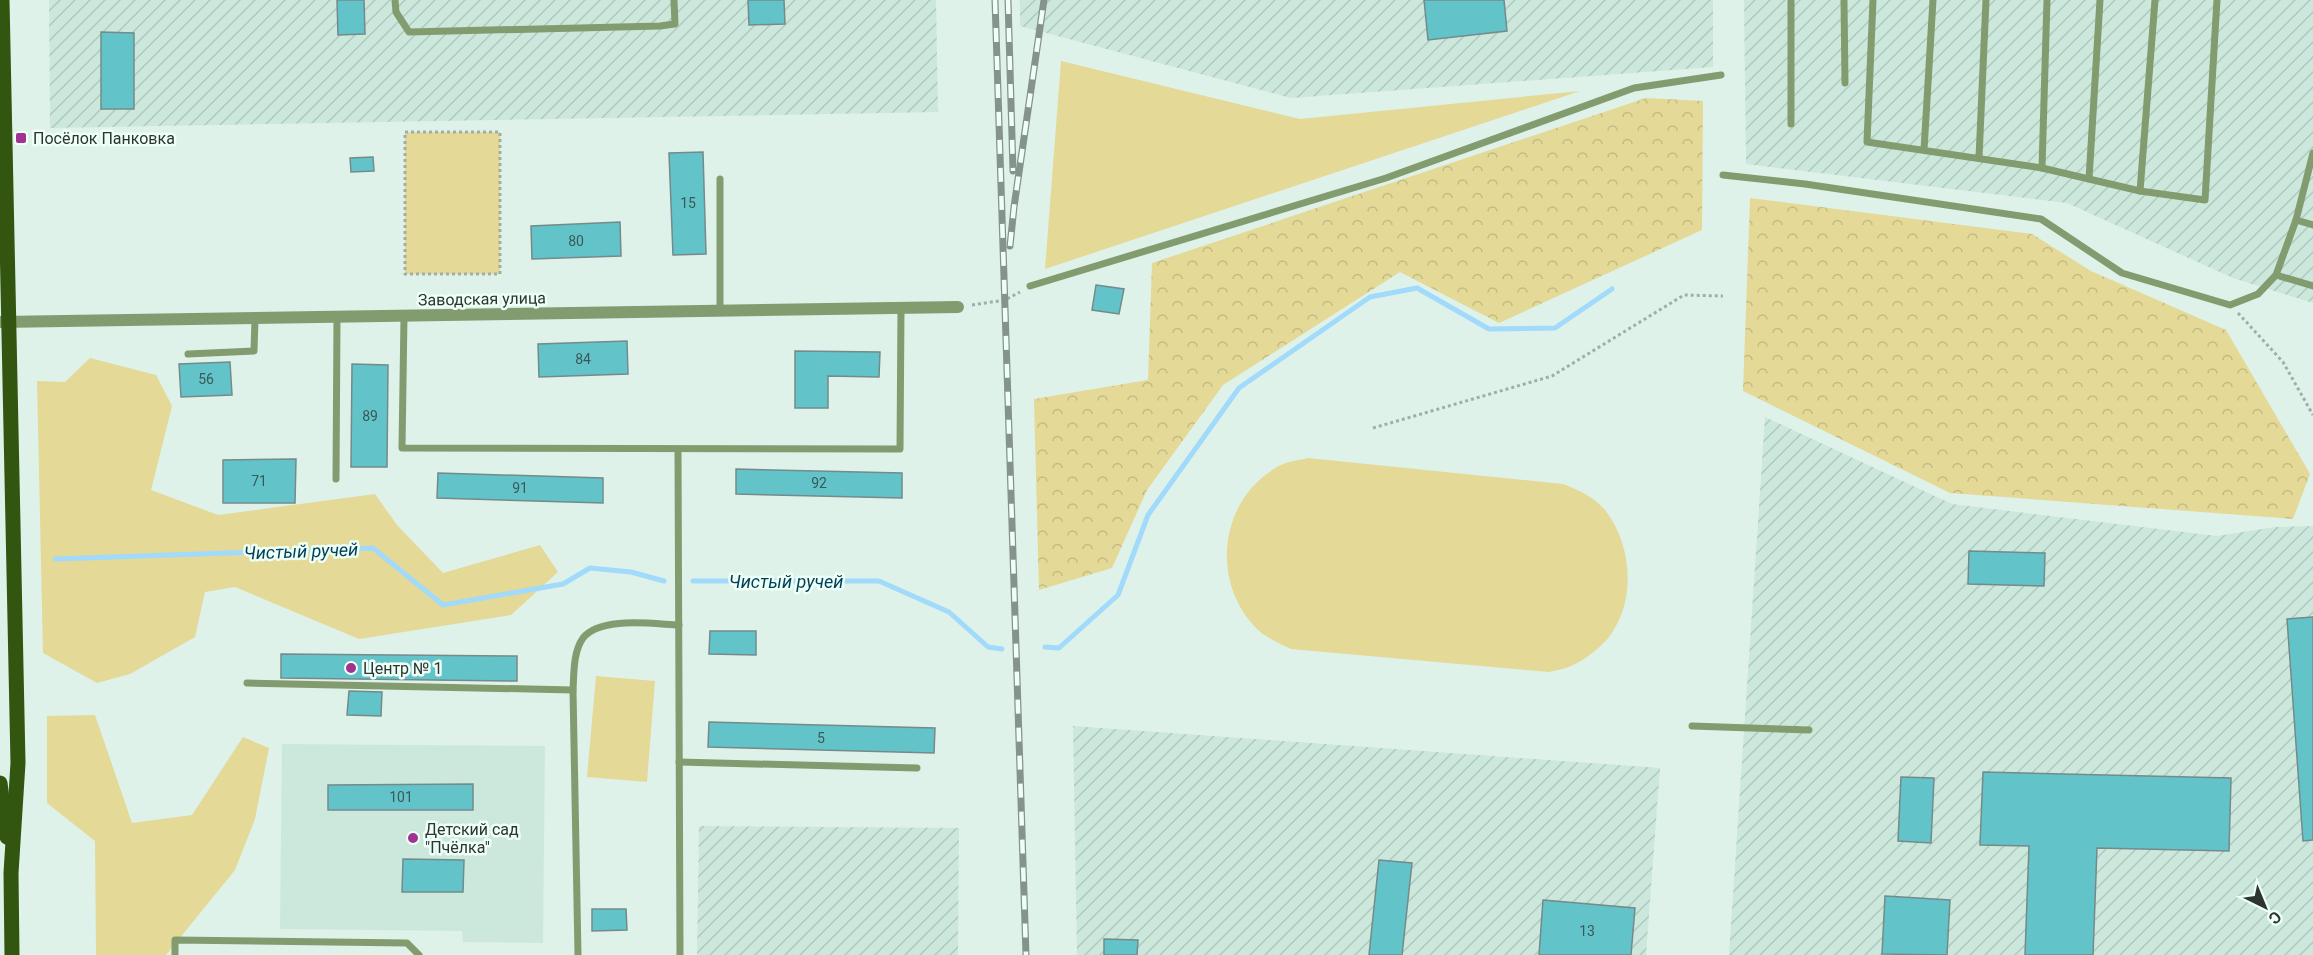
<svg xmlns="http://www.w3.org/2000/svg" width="2313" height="955" viewBox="0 0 2313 955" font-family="Roboto,sans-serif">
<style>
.built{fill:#cce8dc}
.industrial{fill:url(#industrial-furrows)}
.green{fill:#e4d997}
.forest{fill:url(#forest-crowns)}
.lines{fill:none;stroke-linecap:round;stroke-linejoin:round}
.stream{stroke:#a1dafa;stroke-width:5}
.building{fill:#62c4c9;stroke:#748a8b;stroke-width:1.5}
.path{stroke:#9fafa8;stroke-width:3;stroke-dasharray:3 3;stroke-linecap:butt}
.service{stroke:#829c70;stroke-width:7}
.minor{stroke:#829c70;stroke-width:12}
.primary{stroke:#32550f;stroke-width:15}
.rail-casing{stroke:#85938d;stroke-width:7}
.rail{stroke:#eefff7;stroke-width:4.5;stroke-dasharray:14;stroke-linecap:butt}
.poi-dot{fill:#a13291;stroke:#eefff7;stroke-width:2}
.labels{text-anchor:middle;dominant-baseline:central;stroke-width:5;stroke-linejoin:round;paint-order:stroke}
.number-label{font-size:14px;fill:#3a5958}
.poi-label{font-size:16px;fill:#2d3532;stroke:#eefff7;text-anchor:start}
.street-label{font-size:16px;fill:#2d3532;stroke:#eefff7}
.water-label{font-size:18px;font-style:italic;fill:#003f5a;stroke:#eefff7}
</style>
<defs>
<pattern id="industrial-furrows" width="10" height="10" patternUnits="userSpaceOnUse" patternTransform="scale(1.5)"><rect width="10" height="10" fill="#cce8dc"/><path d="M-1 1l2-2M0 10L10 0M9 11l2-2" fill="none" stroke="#b0c8bd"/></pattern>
<pattern id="forest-crowns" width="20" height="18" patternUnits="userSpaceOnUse" patternTransform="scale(1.5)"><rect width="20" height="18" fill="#e4d997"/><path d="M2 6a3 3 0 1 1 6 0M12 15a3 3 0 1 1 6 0" fill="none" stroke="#c4bb83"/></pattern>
</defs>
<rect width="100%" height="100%" fill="#def2e9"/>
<path class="built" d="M282,744l263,2 -2,197 -80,-1 -1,-11 -182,-2z"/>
<g class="industrial">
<path d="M49,0h887l2,112 -888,16z"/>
<path d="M1020,0h693v67l-422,31 -271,-72z"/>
<path d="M1744,0h569v303l-80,-25 -166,-75 -321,-39z"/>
<path d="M1765,417l187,87 265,32 58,-9 38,-1v429h-584z"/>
<path d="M1073,726l587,42 -14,187h-569z"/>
<path d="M699,826l260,2 -1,127h-261z"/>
</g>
<g class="green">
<path d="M1061,61l239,58 280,-28 -535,178z"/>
<rect x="405" y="132" width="95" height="142"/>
<path d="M90,358l66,17 16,31 -21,84 67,25 157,-21 22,31 46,48 97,-28 18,27 -47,43 -152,24 -124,-52 -30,5 -10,45 -65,37 -33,9 -54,-30 -6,-272 28,1z"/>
<path d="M1308,458l255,26c16,6 31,13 42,26 26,33 31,86 8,121 -8,14 -28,29 -42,35 -7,3 -15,4 -22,6l-258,-23c-12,-6 -25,-11 -35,-21 -47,-48 -36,-132 25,-163 8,-4 19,-5 27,-7z"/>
<path d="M596,676l59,5 -8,101 -60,-5z"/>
<path d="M95,715l37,108 60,-8 51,-78 26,11 -14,71 -20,51 -69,85h-70l-1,-114 -48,-38v-87z"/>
</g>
<g class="forest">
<path d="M1646,98l57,3 -1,129 -203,93 -99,-51 -177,113 -76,105 -35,78 -73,22 -5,-191 114,-19 4,-117z"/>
<path d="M1750,198l282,36 59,37 135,59 84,144 -17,45 -343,-26 -207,-102z"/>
</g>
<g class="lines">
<g class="stream">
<path d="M55,559l318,-11 70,57 120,-21 27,-16 41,4 33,9"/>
<path d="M693,581h186l70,31 39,35 14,2"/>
<path d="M1045,647l14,1 59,-53 30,-80 91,-127 131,-91 47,-9 72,41 66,-1 57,-39"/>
</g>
</g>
<g class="building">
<path d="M337,0h27l1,34 -27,1z"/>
<path d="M748,0h36l1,24 -36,1z"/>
<path d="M1424,0h80l3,31 -79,9z"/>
<path d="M101,32l33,1v76h-33z"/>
<path d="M703,152l3,102 -33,1 -4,-102z"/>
<path d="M373,157l1,14 -23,1 -1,-14z"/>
<path d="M620,222l1,34 -89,3 -1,-33z"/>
<path d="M1096,285l28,4 -5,25 -27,-4z"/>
<path d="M627,341l1,33 -89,3 -1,-33z"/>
<path d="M795,351l85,1 -1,25 -51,-1v32h-33z"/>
<path d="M230,362l2,33 -51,2 -2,-33z"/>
<path d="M352,364l36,1 -1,102h-36z"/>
<path d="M296,459l-1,44h-72v-43z"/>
<path d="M736,469l166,4v25l-166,-4z"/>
<path d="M438,473l165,5v25l-166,-5z"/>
<path d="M1969,551l76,2 -1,33 -76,-2z"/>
<path d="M2313,617v223l-10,1 -16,-222z"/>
<path d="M710,631h46v24l-47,-1z"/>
<path d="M281,654l236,2v25l-236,-3z"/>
<path d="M349,691l33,1 -1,24 -34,-1z"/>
<path d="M709,722l226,6 -1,25 -226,-6z"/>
<path d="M1983,772l248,6 -2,73 -132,-3 -4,107h-68l4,-109 -49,-1z"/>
<path d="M1901,777l33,1 -3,65 -33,-2z"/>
<path d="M473,784v26h-145v-25z"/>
<path d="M403,859l61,1 -1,32h-61z"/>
<path d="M1379,860l33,3 -10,92h-33z"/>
<path d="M1885,896l65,4 -3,55 -65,-1z"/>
<path d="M1543,900l92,8 -4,47h-92z"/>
<path d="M592,909h34l1,21 -35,1z"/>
<path d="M1104,939l34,1 -1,15h-33z"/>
</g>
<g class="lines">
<g class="path">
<rect x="405" y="132" width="95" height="142"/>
<path d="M972,305l33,-5 15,-8"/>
<path d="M2238,313l45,49 30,53"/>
<path d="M1373,428l179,-52 132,-81 39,1"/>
</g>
<g class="service">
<path d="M395,0l1,12 13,20 251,-6 15,-2 -1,-24"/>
<path d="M1791,0v124"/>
<path d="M1844,0l1,83"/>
<path d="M1873,0l-6,142 175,26 98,23 65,9 12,-200"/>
<path d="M1924,150l9,-150"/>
<path d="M1979,158l7,-158"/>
<path d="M2042,168l5,-168"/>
<path d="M1723,175l82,9 236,35 81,54 108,32 28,-11 18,-19 20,-55 17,-67"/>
<path d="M2089,179l11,-179"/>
<path d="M2140,191l15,-191"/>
<path d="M2296,220l17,5"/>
<path d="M2276,275l37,11"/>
<path d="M1030,286l356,-108 248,-90 87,-13"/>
<path d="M720,311v-132"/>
<path d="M404,317l-2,131 498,1 1,-141"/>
<path d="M188,354l66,-3 1,-32"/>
<path d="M678,450l2,505"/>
<path d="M336,479l1,-161"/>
<path d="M247,683l326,7"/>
<path d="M1692,726l117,4"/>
<path d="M679,762l238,6"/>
<path d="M175,955v-15l232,3 12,12"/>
<path d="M578,955l-5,-265c1,-16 0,-38 10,-52 17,-22 70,-14 96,-13"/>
</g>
<path class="minor" d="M0,322l958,-15"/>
<g class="primary">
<path d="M2,0l16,763 -7,110 1,82"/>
<path d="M0,783l7,54"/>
</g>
<g class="rail-casing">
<g id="rail">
<path d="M995,0l31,955"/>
<path d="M1008,0l5,171"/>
<path d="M1010,246l4,-39 30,-207"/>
</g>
</g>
<use href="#rail" class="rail"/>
</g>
<g class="poi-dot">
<rect x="15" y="132" width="12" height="12" rx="3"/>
<circle cx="351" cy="668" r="6"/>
<circle cx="413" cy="838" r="6"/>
</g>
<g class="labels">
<g class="number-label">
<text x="688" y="203">15</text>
<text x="576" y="241">80</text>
<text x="583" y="359">84</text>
<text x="206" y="379">56</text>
<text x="370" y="416">89</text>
<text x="259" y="481">71</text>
<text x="819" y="483">92</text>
<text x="520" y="488">91</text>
<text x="821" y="738">5</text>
<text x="401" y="797">101</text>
<text x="1587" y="931">13</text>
</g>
<g class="poi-label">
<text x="33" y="138">Посёлок Панковка</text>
<text x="363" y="668">Центр № 1</text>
<text x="425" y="829">Детский сад<tspan x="425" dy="18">"Пчёлка"</tspan></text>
</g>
<g class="street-label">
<text transform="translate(482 299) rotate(-1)">Заводская улица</text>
</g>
<g class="water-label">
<text transform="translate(301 551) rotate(-2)">Чистый ручей</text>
<text x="786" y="581">Чистый ручей</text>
</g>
</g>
<g transform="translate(2265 907) rotate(137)" stroke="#eefff7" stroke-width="4.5" paint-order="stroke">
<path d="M0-4.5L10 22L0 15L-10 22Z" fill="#2d3532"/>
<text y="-9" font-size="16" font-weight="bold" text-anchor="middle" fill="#2d3532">С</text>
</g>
</svg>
